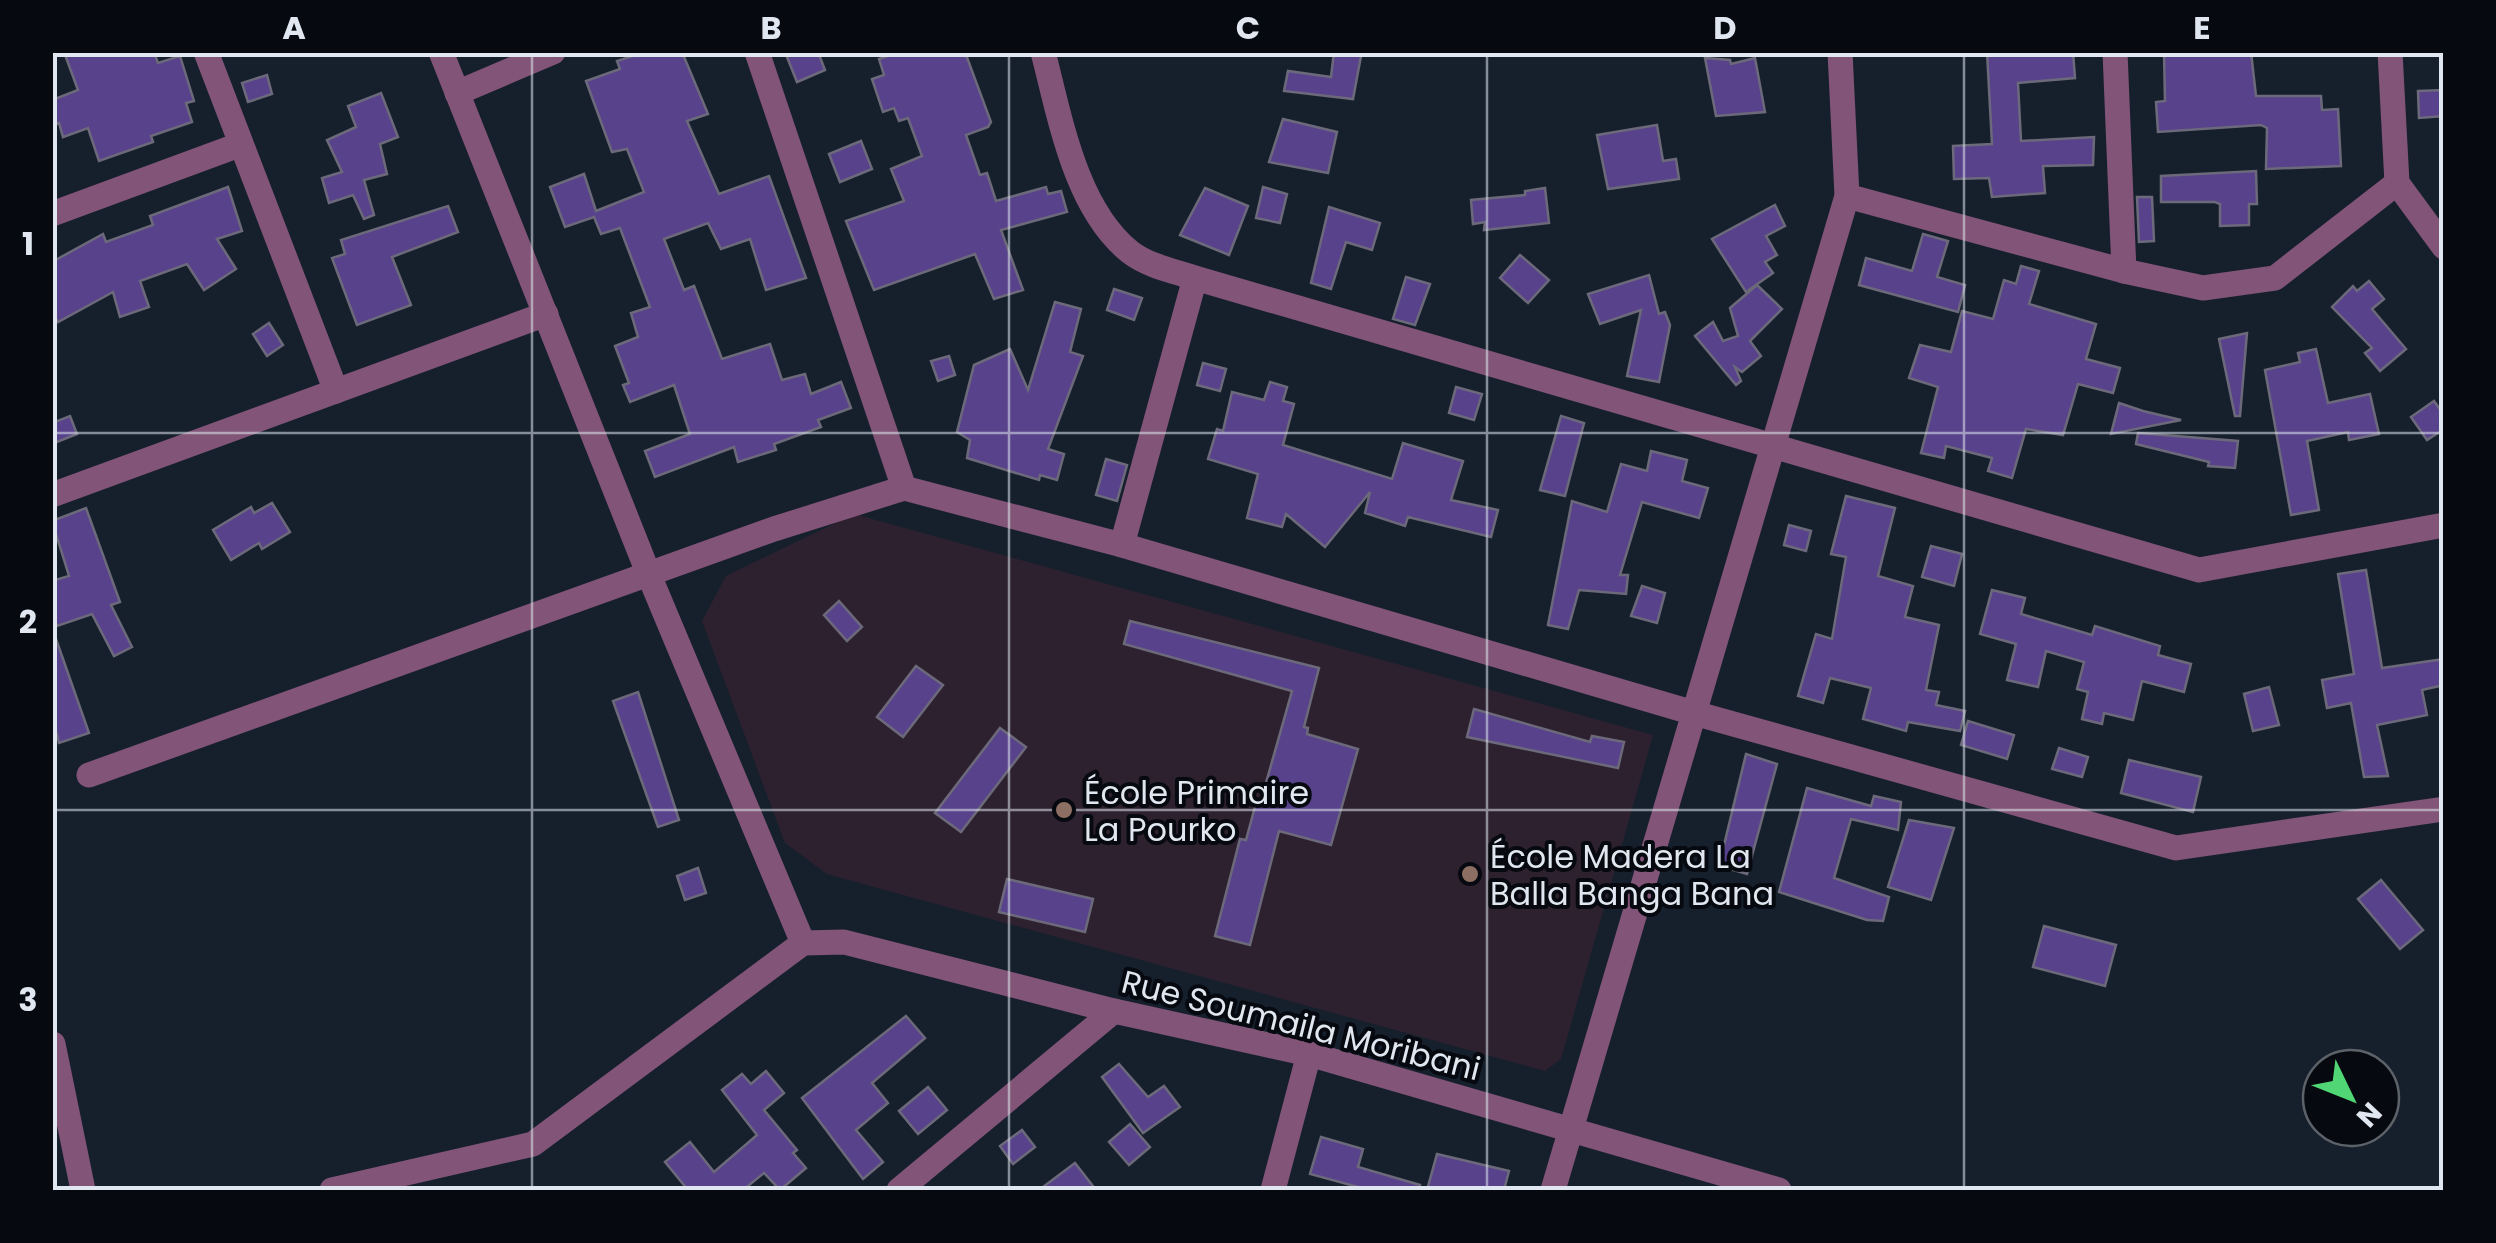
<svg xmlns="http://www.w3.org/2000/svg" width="2496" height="1243" viewBox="0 0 2496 1243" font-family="Poppins,sans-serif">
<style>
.education{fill:#2e212f}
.building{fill:#57428b;stroke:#6c697b;stroke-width:2.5}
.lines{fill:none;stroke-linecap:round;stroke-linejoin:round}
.street{stroke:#825477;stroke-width:25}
.grid{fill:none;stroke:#e0e7f0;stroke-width:2.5;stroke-opacity:0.55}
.education-dot{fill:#8d6e63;stroke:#06090f;stroke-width:4}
.labels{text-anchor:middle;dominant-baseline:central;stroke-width:8;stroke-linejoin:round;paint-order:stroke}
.poi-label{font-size:32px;fill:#e0e7f0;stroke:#06090f;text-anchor:start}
.street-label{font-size:32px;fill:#e0e7f0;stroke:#06090f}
.neatline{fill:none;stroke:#e0e7f0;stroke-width:4}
.grid-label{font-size:32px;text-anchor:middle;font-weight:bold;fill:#e0e7f0}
</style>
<rect width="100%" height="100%" fill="#16202d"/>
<path class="education" d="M854,514l799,221 -92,324 -16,12 -718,-197 -42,-31 -83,-222 24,-45z"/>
<g class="building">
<path d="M64,52h90l4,11 22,-7 14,45 -8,2 6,19 -41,14 2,6 -54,19 -11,-33 -25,9 -4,-14 -7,3v-26l26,-10z"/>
<path d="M645,52h37l26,62 -21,7 32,73 50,-18 37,102 -40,12 -16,-51 -29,10 -13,-26 -44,16 20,51 10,-4 28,73 48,-15 12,36 23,-6 6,20 30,-12 10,26 -33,12 3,7 -47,17 2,6 -38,12 -4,-15 -79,30 -10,-26 45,-17 -16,-49 -44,17 -7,-17 6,-2 -14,-37 23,-9 -7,-24 19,-6 -30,-79 -19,6 -7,-17 -29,10 -15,-40 34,-13 12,37 48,-19 -17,-43 -15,3 -26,-71 34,-12 -3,-8z"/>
<path d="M785,52h33l7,18 -28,12z"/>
<path d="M899,52h66l26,70 -3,5 -22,8 14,40 7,-2 9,28 50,-14 2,7 13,-3 6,21 -66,18 22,60 -29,9 -19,-45 -101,36 -28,-69 58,-20 -13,-32 31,-13 -14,-38 -9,3 -5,-13 -11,4 -11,-33 12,-4 -5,-16z"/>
<path d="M1334,52l27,4 -8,43 -69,-8 4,-20 43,6z"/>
<path d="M1987,52h86l2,26 -57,5 3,58 73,-4 -1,28 -50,1 2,27 -53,4 -3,-19 -35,1 -1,-33 39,-2z"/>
<path d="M2164,52h87l5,44h65l1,14 16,-1 3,57 -75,3 1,-41 -6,-3 -103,7 -2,-30 9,-1z"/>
<path d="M1705,58l25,2 1,4 24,-6 10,54 -49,4z"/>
<path d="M267,75l5,19 -24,8 -6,-19z"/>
<path d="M2444,90v26l-25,2 -1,-27z"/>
<path d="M381,93l17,44 -18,7 7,30 -23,6 10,35 -10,4 -11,-24 -24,8 -7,-25 20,-6 -15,-32 29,-13 -8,-21z"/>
<path d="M1283,119l54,13 -9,41 -59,-11z"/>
<path d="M1657,125l6,36 13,-2 3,20 -71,10 -11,-54z"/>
<path d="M861,141l11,28 -32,13 -11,-28z"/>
<path d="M2256,171l1,33h-8v21l-29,1v-22l-5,-2h-54v-26z"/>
<path d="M228,187l14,44 -25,8 19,30 -32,21 -17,-26 -47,17 9,26 -29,10 -7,-25 -55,30 -6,-10v-50l51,-28 3,8 47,-17 -3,-9z"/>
<path d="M1263,187l24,7 -7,29 -24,-5z"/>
<path d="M1205,188l43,18 -19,49 -49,-20z"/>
<path d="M1545,188l4,35 -65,7 1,-8 -12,2 -2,-24 54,-5v-4z"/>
<path d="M2137,197h15l2,44 -15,1z"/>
<path d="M1775,205l10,21 -19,10 11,19 -12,7 8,11 -27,19 -34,-53z"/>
<path d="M448,206l10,26 -66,25 19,48 -54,20 -25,-67 13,-4 -4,-14z"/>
<path d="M1329,207l51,16 -8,27 -26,-8 -15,47 -20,-6z"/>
<path d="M1923,234l25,7 -11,36 28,8 -7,27 -99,-27 7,-27 46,13z"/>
<path d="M1520,255l29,25 -21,23 -28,-25z"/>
<path d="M2021,266l18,5 -10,33 67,20 -10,35 34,9 -7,25 -35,-9 -15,51 -37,-6 -14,49 -24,-7 4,-13 -46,-12 -2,12 -23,-5 17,-66 -29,-9 11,-33 31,7 11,-41 31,8 11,-39 12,4z"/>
<path d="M1649,275l10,39 6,-2 5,13 -11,57 -32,-6 14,-66 -41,14 -12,-30z"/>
<path d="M1406,277l24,7 -15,41 -22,-6z"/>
<path d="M2369,281l15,18 -12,10 34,40 -26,22 -15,-18 7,-5 -40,-41 21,-21 4,5z"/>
<path d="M1757,285l25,24 -32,32 11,15 -19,16 -7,-5 6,14 -5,4 -41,-49 18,-14 10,19 15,-5 -8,-28z"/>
<path d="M1114,289l28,9 -8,22 -27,-10z"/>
<path d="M1055,302l26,7 -11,43 13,4 -35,93 16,5 -7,26 -17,-5 -1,5 -72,-22 3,-18 -13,-8 17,-67 36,-16 18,41z"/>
<path d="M269,323l14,22 -16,11 -14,-22z"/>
<path d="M2247,333l-7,83h-5l-16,-77z"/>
<path d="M2316,349l12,54 42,-9 9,40 -30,6 -1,-8 -41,9 12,69 -28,5 -26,-145 35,-8 -2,-9z"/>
<path d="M949,356l6,19 -17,6 -7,-20z"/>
<path d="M1203,363l23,6 -6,22 -23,-6z"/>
<path d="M1270,382l17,5 -4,14 11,3 -11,41 109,34 11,-36 60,18 -12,39 47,10 -7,27 -83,-20 -3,9 -40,-13 5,-21 -45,55 -39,-33 -4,13 -35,-9 11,-44 -50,-15 9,-30 6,2 9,-39 32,8z"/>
<path d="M1456,387l26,7 -8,26 -25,-7z"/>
<path d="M2434,401l10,14v14l-17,11 -16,-23z"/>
<path d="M2119,403l24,8 38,9 -70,14z"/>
<path d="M70,416l7,18 -25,10v-21z"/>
<path d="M1561,416l23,7 -19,73 -25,-6z"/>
<path d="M2138,433l100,8 -3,27 -27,-2 1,-4 -73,-18z"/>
<path d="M1651,451l36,9 -5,21 26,7 -9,30 -57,-16 -22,73h8l-2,19 -47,-4 -11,39 -20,-4 24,-124 35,11 14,-48 26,7z"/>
<path d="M1106,459l21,6 -10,36 -21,-6z"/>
<path d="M1846,496l49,12 -17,68 35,10 -8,31 34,8 -13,65 13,2 -3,13 29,6 -5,20 -52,-9 -2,9 -43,-12 8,-31 -41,-10 -7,25 -25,-7 18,-62 16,5 14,-82 -15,-3z"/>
<path d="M272,503l18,29 -28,17 -3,-6 -28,17 -18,-30 38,-23 3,6z"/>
<path d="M86,508l34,94 -9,3 21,42 -18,9 -22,-42 -35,12 -5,-13v-32l17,-5 -17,-55z"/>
<path d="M1789,525l22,6 -5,20 -22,-6z"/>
<path d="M1931,546l31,8 -8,32 -32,-9z"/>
<path d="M2366,570l16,98 62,-9v26l-22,5 5,25 -50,10 11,51 -24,1 -13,-74 -24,5 -5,-28 32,-6 -16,-100z"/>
<path d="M1642,586l23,7 -8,30 -26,-7z"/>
<path d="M1992,590l33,8 -4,16 71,21 3,-9 65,20 -2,9 33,9 -7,28 -42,-11 -9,39 -29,-7 -2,11 -20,-5 6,-27 -11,-3 7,-27 -38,-11 -8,36 -31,-7 9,-36 -36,-10z"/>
<path d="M839,601l23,26 -15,14 -23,-26z"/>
<path d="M1130,621l189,47 -15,59 4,1 -1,6 51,15 -27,96 -52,-14 -29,114 -35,-9 25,-97 6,1 10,-37 4,1 32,-113 -168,-47z"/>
<path d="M56,639l33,94 -30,10 -2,-9 -5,2z"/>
<path d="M916,666l27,19 -40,52 -26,-20z"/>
<path d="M2269,687l10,38 -26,6 -9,-37z"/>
<path d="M638,692l41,128 -21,7 -45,-126z"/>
<path d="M1474,709l116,33 2,-6 32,6 -6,26 -151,-31z"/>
<path d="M1968,721l46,14 -7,24 -46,-14z"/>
<path d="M1000,728l26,19 -65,85 -26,-19z"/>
<path d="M2059,748l29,9 -6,20 -30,-8z"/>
<path d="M1746,754l31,10 -30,110 -28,-8z"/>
<path d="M2129,760l72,17 -8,35 -72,-19z"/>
<path d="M1807,788l64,18 3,-10 27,6 -3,28 -47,-11 -17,59 55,19 -6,24 -16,-1 -88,-28z"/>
<path d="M1909,820l45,8 -23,72 -43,-13z"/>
<path d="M698,868l8,25 -21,7 -8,-24z"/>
<path d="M1007,879l86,20 -8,33 -86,-20z"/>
<path d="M2381,880l42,50 -23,19 -42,-50z"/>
<path d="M2044,926l72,19 -11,41 -72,-19z"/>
<path d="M906,1016l19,22 -53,45 16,20 -32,27 27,32 -20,17 -61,-81z"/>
<path d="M1119,1064l29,33 16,-11 16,21 -37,26 -41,-56z"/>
<path d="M766,1071l18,22 -20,17 33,40 -4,3 13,15 -26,22 -16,-17 -21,17h-55l-23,-28 25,-20 24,30 43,-37 -35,-45 20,-16 9,10z"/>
<path d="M928,1087l19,23 -29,24 -19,-23z"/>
<path d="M1130,1124l20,23 -21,18 -20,-23z"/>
<path d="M1022,1130l13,17 -22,17 -13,-18z"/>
<path d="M1321,1137l42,12 -5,18 62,18 -1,5h-50l-59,-16z"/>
<path d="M1437,1154l72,17 -5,19h-77z"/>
<path d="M1075,1163l21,27h-57z"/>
</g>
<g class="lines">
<g class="street">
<path d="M206,52l130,339"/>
<path d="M441,52l208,523 154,368"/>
<path d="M757,52l147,436"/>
<path d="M1043,52c17,65 32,156 87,200 18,14 44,19 65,26l1004,292 245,-45"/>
<path d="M2115,52l9,219"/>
<path d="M2390,52l7,131 47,64"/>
<path d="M457,93l96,-41"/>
<path d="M1847,196l277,75 79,17 72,-10 122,-95"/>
<path d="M52,214l187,-69"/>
<path d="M52,495l494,-181"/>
<path d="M1122,545l73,-267"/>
<path d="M89,775l685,-246 130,-41 218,57 572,168 482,135 268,-39"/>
<path d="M803,943l41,-1 270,69 195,43 470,136"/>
<path d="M53,1044l30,146"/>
<path d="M332,1190l201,-46 270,-201"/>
<path d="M899,1190l215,-179"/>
<path d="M1273,1190l36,-136"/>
<path d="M1553,1190l294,-994 -7,-144"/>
</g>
</g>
<path class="grid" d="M532,52v1138M1009,52v1138M1487,52v1138M1964,52v1138M52,433h2392M52,810h2392"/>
<g class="education-dot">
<circle cx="1064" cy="810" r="10"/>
<circle cx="1470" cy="874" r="10"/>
</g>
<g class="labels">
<g class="poi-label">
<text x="1084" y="792">École Primaire<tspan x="1084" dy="37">La Pourko</tspan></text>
<text x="1490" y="856">École Madera La<tspan x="1490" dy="37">Balla Banga Bana</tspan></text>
</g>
<g class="street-label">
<text transform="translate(1301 1025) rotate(14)">Rue Soumaila Moribani</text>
</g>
</g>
<rect width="2496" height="1243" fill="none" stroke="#06090f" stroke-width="110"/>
<g transform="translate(2351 1098) rotate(133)"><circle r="48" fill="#06090f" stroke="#5d6269" stroke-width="2.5"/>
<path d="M0-8L18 38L0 25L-18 38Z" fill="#50d674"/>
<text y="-15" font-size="28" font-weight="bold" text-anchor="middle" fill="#e0e7f0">N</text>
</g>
<rect x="55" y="55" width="2386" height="1133" class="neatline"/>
<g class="grid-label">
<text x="294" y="39">A</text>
<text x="771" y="39">B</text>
<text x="1248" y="39">C</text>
<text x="1725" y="39">D</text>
<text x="2202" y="39">E</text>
<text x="28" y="255">1</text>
<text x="28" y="633">2</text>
<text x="28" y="1011">3</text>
</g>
</svg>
